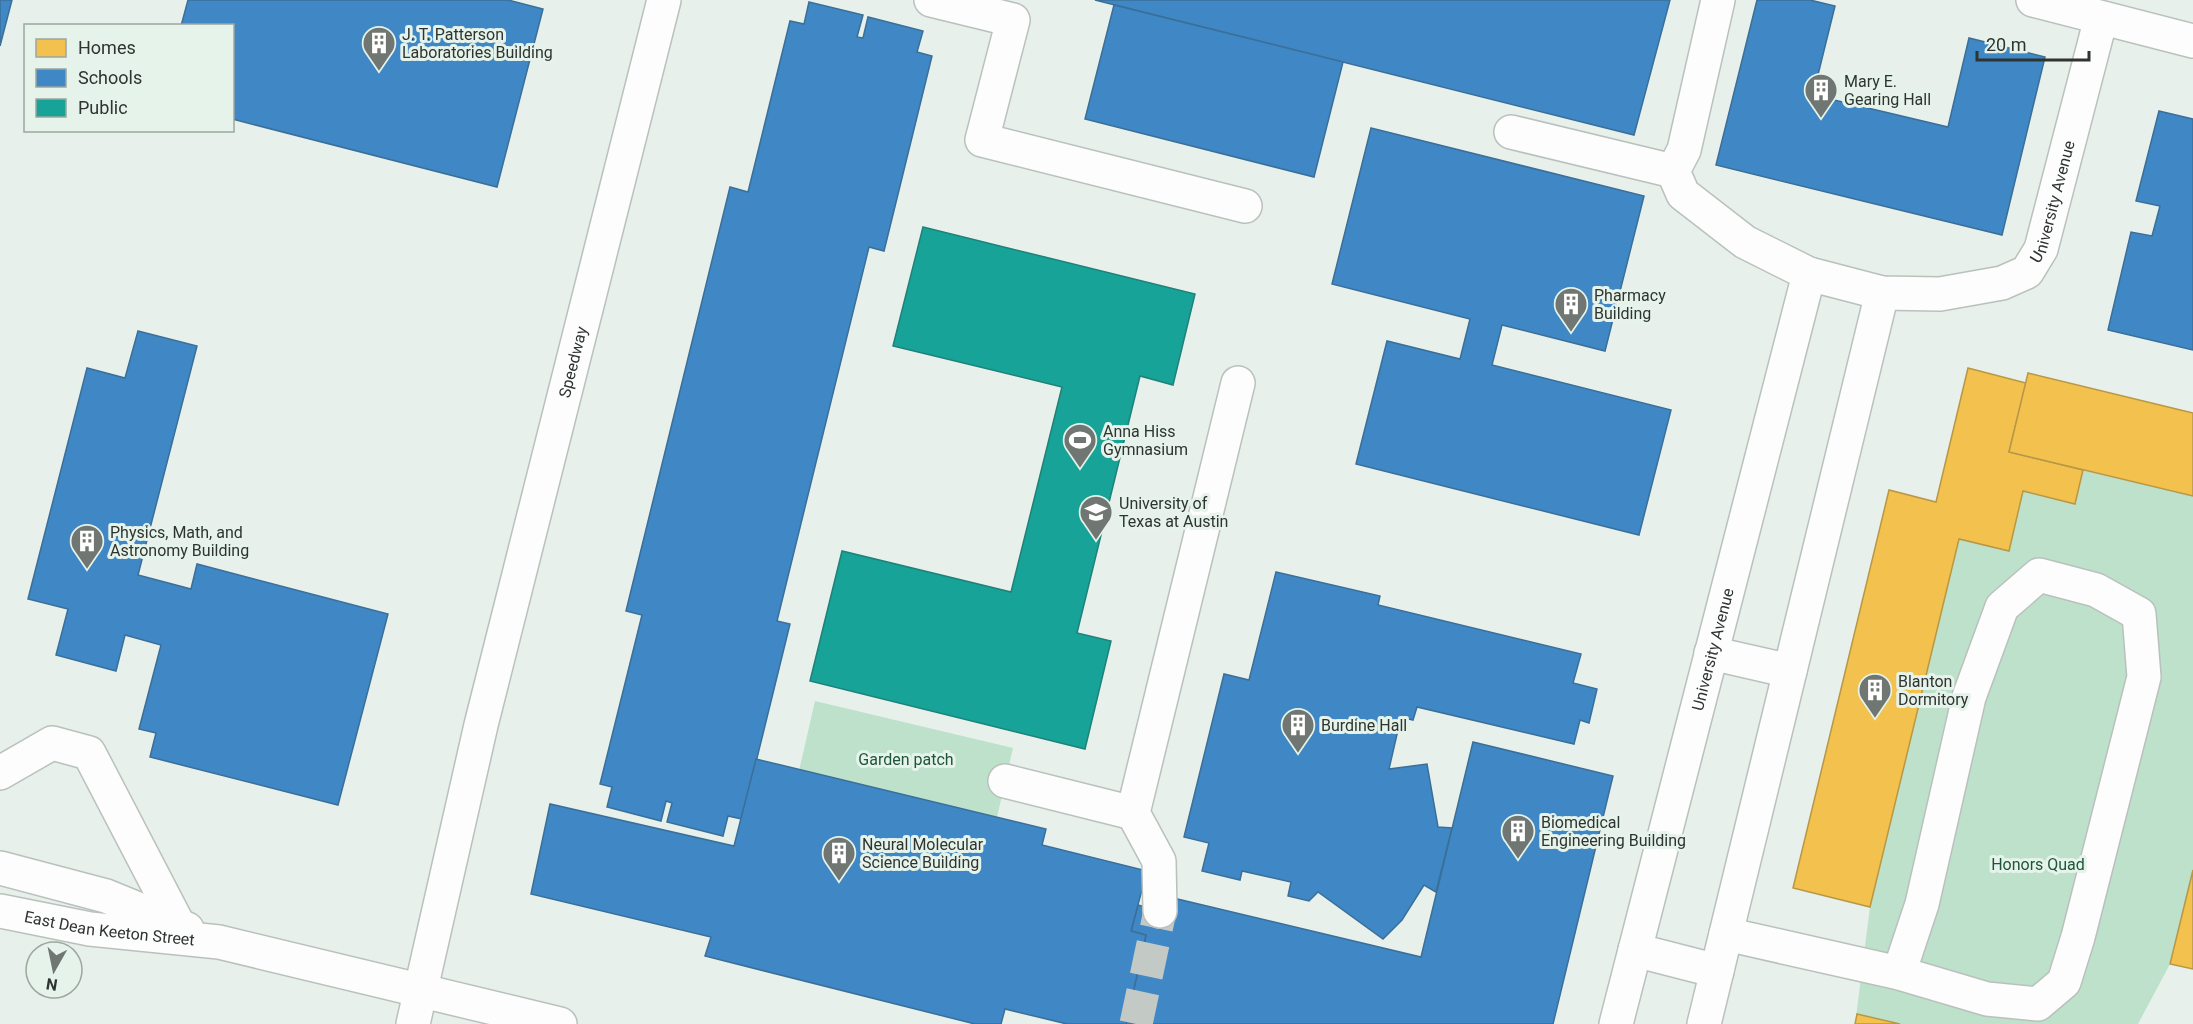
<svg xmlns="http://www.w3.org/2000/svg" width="2193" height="1024" viewBox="0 0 2193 1024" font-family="Roboto,sans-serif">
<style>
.green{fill:#bde1cb}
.homes{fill:#f2c14e;stroke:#b89745;stroke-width:1.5}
.schools{fill:#3f88c5;stroke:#3a6f99;stroke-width:1.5}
.public{fill:#17a398;stroke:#1e8279;stroke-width:1.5}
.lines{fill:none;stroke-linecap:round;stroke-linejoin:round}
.minor-tunnel{stroke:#c3cac6;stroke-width:33;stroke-dasharray:33 16;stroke-linecap:butt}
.minor-casing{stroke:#bac1bd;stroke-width:36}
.major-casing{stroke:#bac1bd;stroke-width:36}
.minor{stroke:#fcfdfc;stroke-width:33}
.major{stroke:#fcfdfc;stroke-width:33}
.labels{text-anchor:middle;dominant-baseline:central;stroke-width:6;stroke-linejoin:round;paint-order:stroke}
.poi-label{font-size:16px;fill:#2f3431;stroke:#e5f3ea;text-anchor:start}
.street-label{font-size:16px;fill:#2f3431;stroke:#e5f3ea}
.park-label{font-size:16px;fill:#1d5639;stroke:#e5f3ea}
</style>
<rect width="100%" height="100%" fill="#e8f0eb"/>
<g class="green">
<path d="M2083,470l110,26v374l-23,94 -32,60h-247l-35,-7 14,-110 89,-368 50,11 14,-59 51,13z"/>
<path d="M815,701l198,47 -16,69 -198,-46z"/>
</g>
<g class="homes">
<path d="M1968,368l58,15 -17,69 74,18 -8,34 -52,-13 -14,60 -50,-12 -89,368 -77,-19 96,-398 47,12z"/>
<path d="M2028,373l165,40v83l-184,-44z"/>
<path d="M2193,870v99l-23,-5z"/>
<path d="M1857,1014l43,10h-45z"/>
</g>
<g class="schools">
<path d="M0,0h12l-12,46z"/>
<path d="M188,0h320l35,9 -46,178 -265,-68v-93h-51z"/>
<path d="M1095,0h575l-36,135z"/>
<path d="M1757,0h53l25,6 -22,89 135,32 21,-89 76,19 -43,178 -286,-70z"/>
<path d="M809,2l54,13 -6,22 6,1 5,-21 55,14 -6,21 15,4 -48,195 -15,-4 -92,374 13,3 -48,195 -14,-3 -5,20 -56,-14 5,-19 -6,-2 -5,20 -54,-14 5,-20 -12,-3 42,-169 -16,-4 104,-424 18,5 42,-171 14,3z"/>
<path d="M1114,5l229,57 -29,115 -229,-58z"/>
<path d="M2159,111l34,8v231l-85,-20 23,-98 21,4 8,-30 -24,-5z"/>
<path d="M1371,128l273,68 -39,155 -103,-26 -10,40 179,45 -32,125 -283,-71 31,-123 73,18 10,-40 -138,-35z"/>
<path d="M138,331l59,15 -59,229 53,14 6,-25 191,50 -50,191 -188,-48 6,-24 -17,-4 22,-84 -36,-10 -9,36 -60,-16 12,-46 -40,-10 59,-231 38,10z"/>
<path d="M1276,572l104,24 -2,9 203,49 -8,29 24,6 -8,34 -9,-3 -6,24 -157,-37 -4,13 -12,-3 -12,52 38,-5 11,63 14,1 -16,64 -12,-7 -22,35 -19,19 -65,-47 -9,9 -21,-5 3,-14 -49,-11 -2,9 -38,-9 7,-28 -25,-6 40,-163 25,6z"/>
<path d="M1473,742l140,34 -60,248h-427l20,-89 -15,-4 7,-26 31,9 4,-16 248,59z"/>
<path d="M756,759l290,70 -4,16 105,26 -16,60 15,4 -20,89h-59l-62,-15 -4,15h-26l-270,-68 6,-19 -180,-43 19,-90 184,42z"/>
</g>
<path class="public" d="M923,227l272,67 -22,91 -33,-9 -63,257 34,8 -26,108 -275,-68 32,-130 169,41 51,-205 -169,-41z"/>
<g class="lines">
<path class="minor-tunnel" d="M1136,1024l24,-113"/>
<g class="minor-casing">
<g id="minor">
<path d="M931,0l82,20 -31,120 263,66"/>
<path id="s1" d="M1718,0l-34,150 -11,21 10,23 62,48 64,32 73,19 58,1 62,-11 25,-11 14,-23 60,-231"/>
<path d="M2033,0l160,41"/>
<path d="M1511,132l162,39"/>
<path d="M1711,653l79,18"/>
<path d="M0,773l52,-30 37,10 90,173"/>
<path d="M1005,781l128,32"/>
<path d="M1160,911l-1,-50 -26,-48 105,-430"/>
<path d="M1726,934l173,39 88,26 51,5 26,-22 14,-45 66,-260 -5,-63 -43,-24 -57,-15 -37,32 -33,90 -47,207 -23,69"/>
<path d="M1635,950l82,21"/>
<path id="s2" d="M413,1024l68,-299 183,-725"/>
<path id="s3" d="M1616,1024l193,-750"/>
<path d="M1704,1024l178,-731"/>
</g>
</g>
<g class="major-casing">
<g id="major">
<path d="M0,868l106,28 81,33"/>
<path id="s4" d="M0,911l90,18 129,13 341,82"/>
</g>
</g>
<use href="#minor" class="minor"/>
<use href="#major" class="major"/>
</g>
<defs>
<g id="building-pin" transform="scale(1.725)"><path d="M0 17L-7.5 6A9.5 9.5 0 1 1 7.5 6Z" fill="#707672" stroke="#e5f3ea"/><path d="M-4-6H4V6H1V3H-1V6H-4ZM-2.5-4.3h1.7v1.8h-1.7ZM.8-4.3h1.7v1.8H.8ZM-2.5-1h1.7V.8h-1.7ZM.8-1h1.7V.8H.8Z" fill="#fff"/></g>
<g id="stadium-pin" transform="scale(1.725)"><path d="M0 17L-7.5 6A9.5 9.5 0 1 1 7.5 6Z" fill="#707672" stroke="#e5f3ea"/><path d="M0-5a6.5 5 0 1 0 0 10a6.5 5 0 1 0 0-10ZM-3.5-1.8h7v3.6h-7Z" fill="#fff"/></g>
<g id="university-pin" transform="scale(1.725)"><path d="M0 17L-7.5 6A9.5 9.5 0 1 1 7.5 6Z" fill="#707672" stroke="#e5f3ea"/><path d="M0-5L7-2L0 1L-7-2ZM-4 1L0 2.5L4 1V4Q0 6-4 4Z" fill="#fff"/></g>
</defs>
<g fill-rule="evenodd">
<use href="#building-pin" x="379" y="43"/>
<use href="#building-pin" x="1821" y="90"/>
<use href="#building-pin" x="1571" y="304"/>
<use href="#stadium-pin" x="1080" y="440"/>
<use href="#university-pin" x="1096" y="512"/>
<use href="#building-pin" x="87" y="541"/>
<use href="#building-pin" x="1875" y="690"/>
<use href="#building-pin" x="1298" y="725"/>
<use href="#building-pin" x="1518" y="831"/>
<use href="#building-pin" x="839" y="853"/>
</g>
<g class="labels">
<g class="poi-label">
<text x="402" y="34">J. T. Patterson<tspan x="402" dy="18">Laboratories Building</tspan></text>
<text x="1844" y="81">Mary E.<tspan x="1844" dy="18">Gearing Hall</tspan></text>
<text x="1594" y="295">Pharmacy<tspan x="1594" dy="18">Building</tspan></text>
<text x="1103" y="431">Anna Hiss<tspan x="1103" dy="18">Gymnasium</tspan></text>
<text x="1119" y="503">University of<tspan x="1119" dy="18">Texas at Austin</tspan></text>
<text x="110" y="532">Physics, Math, and<tspan x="110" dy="18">Astronomy Building</tspan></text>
<text x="1898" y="681">Blanton<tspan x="1898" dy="18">Dormitory</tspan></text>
<text x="1321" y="725">Burdine Hall</text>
<text x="1541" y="822">Biomedical<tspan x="1541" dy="18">Engineering Building</tspan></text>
<text x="862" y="844">Neural Molecular<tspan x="862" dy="18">Science Building</tspan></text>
</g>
<g class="street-label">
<text stroke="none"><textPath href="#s1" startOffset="652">University Avenue</textPath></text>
<text stroke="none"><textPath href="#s2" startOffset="681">Speedway</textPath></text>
<text stroke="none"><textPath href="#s3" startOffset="387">University Avenue</textPath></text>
<text stroke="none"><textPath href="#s4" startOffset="111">East Dean Keeton Street</textPath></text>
</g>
<g class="park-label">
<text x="906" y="759">Garden patch</text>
<text x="2038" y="864">Honors Quad</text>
</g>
</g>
<rect x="24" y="24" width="210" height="108" fill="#e5f3ea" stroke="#9ca7a0" stroke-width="1.5"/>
<rect x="36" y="39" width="30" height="18" fill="#f2c14e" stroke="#9ca7a0" stroke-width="1.5"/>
<text x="78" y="54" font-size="18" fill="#2f3431">Homes</text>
<rect x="36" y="69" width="30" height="18" fill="#3f88c5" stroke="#9ca7a0" stroke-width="1.5"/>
<text x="78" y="84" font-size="18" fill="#2f3431">Schools</text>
<rect x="36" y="99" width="30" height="18" fill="#17a398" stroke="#9ca7a0" stroke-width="1.5"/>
<text x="78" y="114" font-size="18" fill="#2f3431">Public</text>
<g transform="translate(54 970) rotate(189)"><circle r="28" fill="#e5f3ea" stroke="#9ca7a0" stroke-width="1.5"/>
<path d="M0-4.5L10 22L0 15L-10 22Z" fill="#707672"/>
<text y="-9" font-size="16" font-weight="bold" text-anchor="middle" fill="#2f3431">N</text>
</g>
<path d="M1977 51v9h112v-9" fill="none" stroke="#2f3431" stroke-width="3"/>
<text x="1986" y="51" font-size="18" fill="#2f3431" stroke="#e5f3ea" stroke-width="4.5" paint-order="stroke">20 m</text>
</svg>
